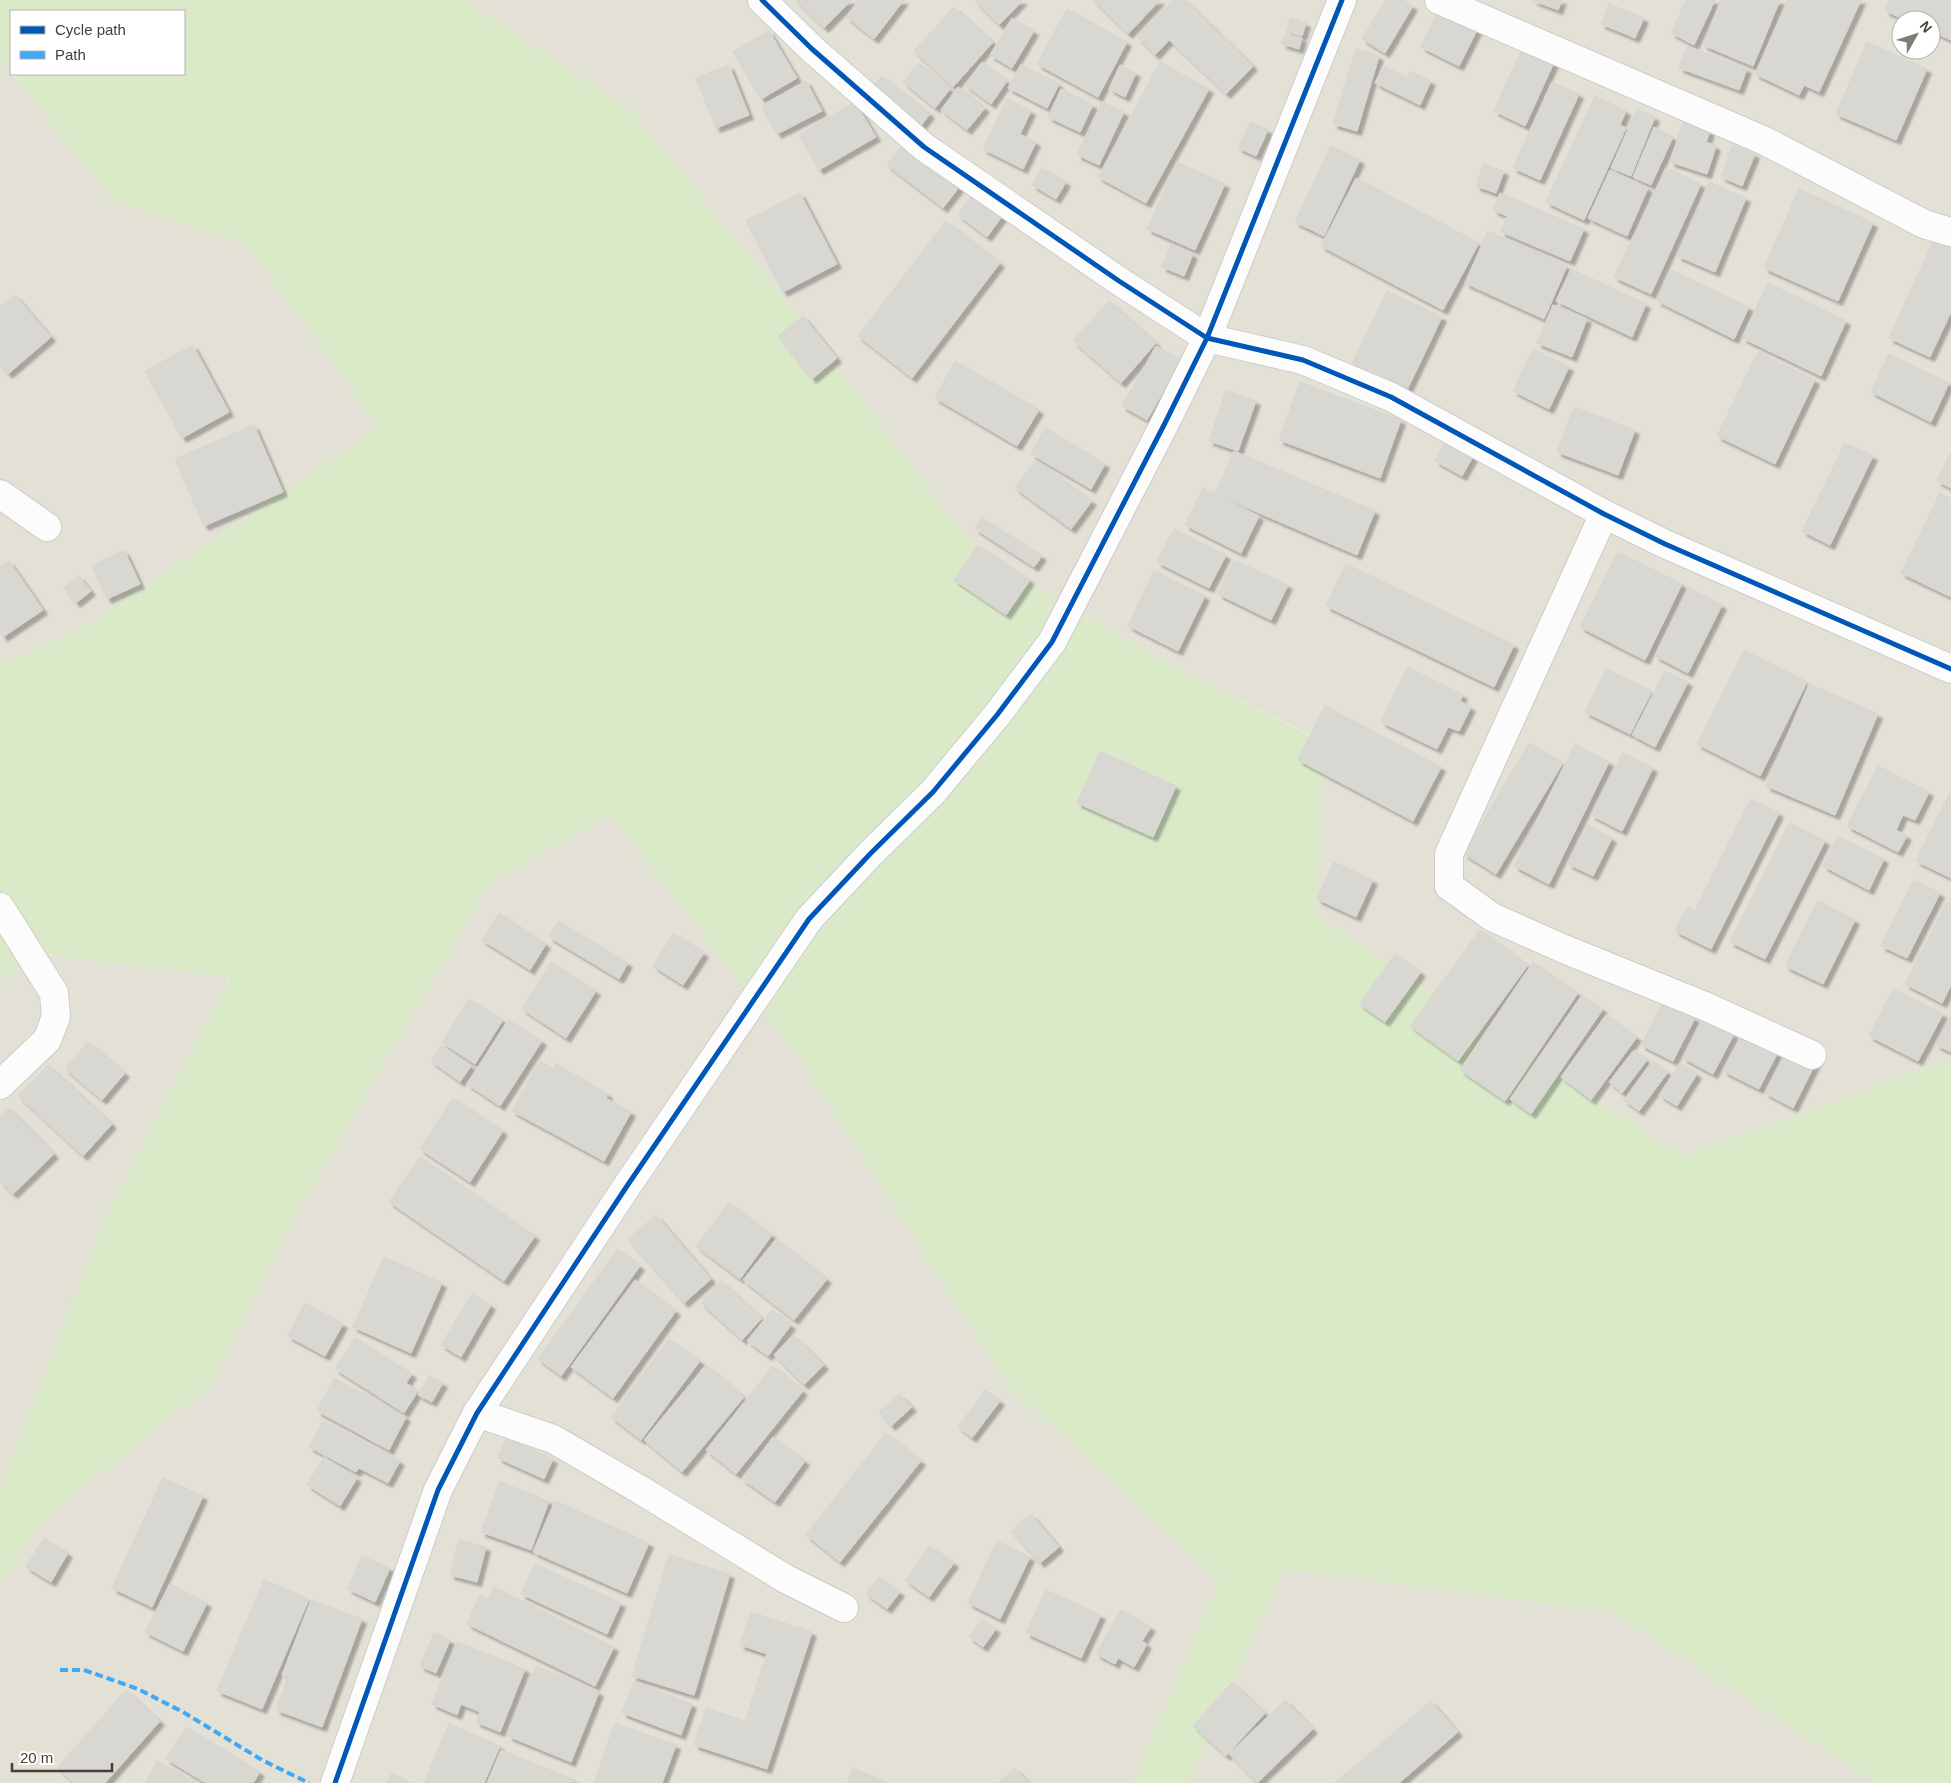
<svg xmlns="http://www.w3.org/2000/svg" width="1951" height="1783" viewBox="0 0 1951 1783" font-family="Arial,sans-serif">
<style>
.residential{fill:#e3e0d6;fill-rule:evenodd}
.green{fill:#daeac9}
.building{fill:#d9d7d2;stroke:#d7d5cf;filter:url(#shadow)}
.lines{fill:none;stroke-linecap:round;stroke-linejoin:round}
.minor-casing{stroke:#cdccc7;stroke-width:30}
.minor{stroke:#fdfcfc;stroke-width:28}
.quiet{stroke:#3fa9f5;stroke-width:4;stroke-dasharray:8 4;stroke-linecap:butt}
.cycleway-casing{stroke:#fff;stroke-width:8}
.cycleway{stroke:#0057b8;stroke-width:5}
</style>
<defs>
<filter id="shadow"><feDropShadow dx="4.5" dy="4.5" stdDeviation="1" flood-color="#0004"/></filter>
</defs>
<rect width="100%" height="100%" fill="#efeee9"/>
<g class="residential">
<path d="M465,0h1486v1059l-268,98 -368,-242 9,-173 -158,-80 -185,-106 -182,-239 -167,-206zM1901,20h30v30h-30z"/>
<path d="M0,58l113,144 133,42 133,183 -303,205 -76,32z"/>
<path d="M610,815l192,247 206,324 211,195 -87,202h-1132v-199l42,-63 169,-136 92,-183 187,-319z"/>
<path d="M45,955l185,21 -120,231 -110,279v-505z"/>
<path d="M1285,1569l329,44 262,170h-689z"/>
</g>
<path class="green" d="M0,0h465l167,111 167,206 182,239 185,106 158,81 -8,172 366,241 269,-97v724h-75l-262,-170 -329,-44 -98,214h-55l87,-202 -211,-195 -206,-324 -192,-247 -120,68 -187,319 -92,183 -169,136 -42,63v-98l110,-279 120,-230 -185,-22 -45,26v-317l76,-32 303,-205 -133,-183 -133,-42 -100,-128h171v-63h-173v61l-11,-14z"/>
<g class="building">
<path d="M795,0h57l-28,28z"/>
<path d="M859,0h45l-30,39 -28,-22z"/>
<path d="M974,0h49l-24,25z"/>
<path d="M1093,0h67l-32,34z"/>
<path d="M1173,0h12l68,66 -27,28 -57,-54 -14,15 -18,-18z"/>
<path d="M1386,0h17l10,6 -28,47 -23,-14z"/>
<path d="M1532,0h30l-4,10z"/>
<path d="M1686,0h29l-21,45 -23,-12z"/>
<path d="M1721,0h59l-27,66 -50,-21z"/>
<path d="M1788,0h73l-42,92 -15,-7 -5,10 -44,-21z"/>
<path d="M1890,0h61v40l-20,-9v-11h-25l-21,-9z"/>
<path d="M1609,4l35,14 -9,20 -34,-14z"/>
<path d="M954,7l39,35 -40,45 -39,-36z"/>
<path d="M1440,8l39,18 -20,40 -38,-19z"/>
<path d="M1067,9l60,33 -29,55 -61,-33z"/>
<path d="M1012,18l22,13 -22,37 -22,-13z"/>
<path d="M1290,18l16,5 -4,13 -16,-4z"/>
<path d="M769,31l28,47 -36,21 -28,-47z"/>
<path d="M1285,34l17,4 -3,11 -17,-5z"/>
<path d="M1867,42l60,27 -31,71 -60,-26z"/>
<path d="M1524,44l32,14 -31,68 -31,-15z"/>
<path d="M1687,46l60,23 -8,21 -60,-22z"/>
<path d="M1356,49l23,7 -22,75 -24,-7z"/>
<path d="M982,62l25,19 -16,23 -26,-19z"/>
<path d="M1160,62l49,27 -63,114 -48,-26z"/>
<path d="M919,63l31,26 -15,19 -32,-26z"/>
<path d="M1021,64l38,20 -12,24 -39,-20z"/>
<path d="M729,65l20,50 -33,13 -20,-50z"/>
<path d="M1120,65l16,8 -11,24 -16,-8z"/>
<path d="M1383,66l24,12 3,-7 21,10 -11,24 -45,-22z"/>
<path d="M882,76l48,38 -14,18 -49,-38z"/>
<path d="M806,81l16,30 -45,23 -16,-28z"/>
<path d="M1552,82l27,12 -39,86 -27,-12z"/>
<path d="M958,87l27,21 -18,22 -26,-20z"/>
<path d="M1061,89l32,16 -13,27 -32,-15z"/>
<path d="M1595,96l31,15 -6,14 6,3 -42,92 -38,-18z"/>
<path d="M1007,99l24,12 -11,23 16,8 -13,27 -40,-20z"/>
<path d="M855,102l21,35 -57,33 -20,-35z"/>
<path d="M1102,102l22,10 -25,53 -22,-10z"/>
<path d="M1637,109l18,8 -24,59 -20,-8z"/>
<path d="M1251,122l17,8 -12,26 -18,-8z"/>
<path d="M1683,122l27,9 -4,11 10,4 -9,28 -37,-12z"/>
<path d="M1654,127l19,10 -22,48 -18,-8z"/>
<path d="M908,138l55,44 -20,26 -56,-43z"/>
<path d="M1733,145l22,9 -13,32 -21,-9z"/>
<path d="M1331,146l29,14 -36,76 -29,-14z"/>
<path d="M1177,162l48,22 -30,66 -48,-21z"/>
<path d="M1483,164l21,7 -8,22 -20,-7z"/>
<path d="M1042,168l24,14 -10,17 -24,-14z"/>
<path d="M1666,168l35,16 -50,110 -37,-17z"/>
<path d="M1610,170l38,18 -21,48 -39,-18z"/>
<path d="M1356,178l123,65 -36,67 -122,-64z"/>
<path d="M1709,182l37,16 -31,74 -38,-16z"/>
<path d="M1799,189l74,34 -35,78 -74,-33z"/>
<path d="M800,193l37,71 -54,28 -37,-71z"/>
<path d="M1500,193l84,36 -14,32 -69,-29 6,-16 -14,-6z"/>
<path d="M973,194l30,21 -16,22 -29,-22z"/>
<path d="M946,221l54,42 -88,115 -54,-42z"/>
<path d="M1488,231l79,35 -23,53 -79,-36z"/>
<path d="M1938,231l13,6v75l-21,45 -41,-19z"/>
<path d="M1171,245l22,9 -9,22 -22,-9z"/>
<path d="M1571,269l75,35 -14,33 -76,-36z"/>
<path d="M1671,270l78,37 -15,32 -77,-38z"/>
<path d="M1768,283l78,38 -25,55 -79,-38z"/>
<path d="M1387,291l55,26 -35,73 -55,-26z"/>
<path d="M15,295l36,42 -43,37 -8,-9v-58z"/>
<path d="M1109,301l47,42 -35,40 -48,-42z"/>
<path d="M1553,305l34,14 -15,38 -35,-14z"/>
<path d="M803,316l34,42 -25,21 -34,-43z"/>
<path d="M193,345l36,67 -47,26 -37,-67z"/>
<path d="M1156,346l25,14 -34,60 -25,-14z"/>
<path d="M1533,349l36,18 -20,42 -36,-18z"/>
<path d="M1758,352l57,28 -40,84 -58,-28z"/>
<path d="M1889,354l60,29 -18,39 -60,-30z"/>
<path d="M955,361l84,49 -22,36 -82,-48z"/>
<path d="M1300,382l101,38 -21,58 -101,-38z"/>
<path d="M1226,390l30,11 -18,50 -29,-10z"/>
<path d="M1574,407l61,23 -17,45 -61,-23z"/>
<path d="M254,425l29,67 -79,34 -29,-67z"/>
<path d="M1045,428l60,36 -14,25 -60,-35z"/>
<path d="M1448,437l27,16 -13,23 -27,-15z"/>
<path d="M1845,443l28,13 -43,89 -28,-14z"/>
<path d="M1234,451l141,60 -18,44 -142,-61z"/>
<path d="M1951,452v36l-14,-7z"/>
<path d="M1036,460l56,41 -21,28 -56,-41z"/>
<path d="M1203,488l56,28 -18,37 -56,-28z"/>
<path d="M1940,493l11,6v98l-50,-24z"/>
<path d="M982,518l60,38 -8,11 -59,-38z"/>
<path d="M1174,529l52,26 -17,33 -52,-26z"/>
<path d="M978,545l52,35 -24,35 -52,-35z"/>
<path d="M124,550l16,34 -33,15 -15,-33z"/>
<path d="M1618,552l64,32 -37,76 -65,-33z"/>
<path d="M1234,560l54,25 -17,35 -53,-26z"/>
<path d="M9,561l34,49 -40,27 -3,-5v-65z"/>
<path d="M1346,564l168,81 -20,42 -168,-81z"/>
<path d="M1154,571l51,25 -27,55 -50,-25z"/>
<path d="M79,576l12,15 -15,12 -12,-15z"/>
<path d="M1689,588l33,17 -34,68 -33,-17z"/>
<path d="M1744,650l63,32 -47,94 -63,-32z"/>
<path d="M1407,667l56,28 -3,6 11,6 -12,24 -11,-4 -11,22 -56,-27z"/>
<path d="M1606,669l46,22 -22,43 -45,-22z"/>
<path d="M1665,671l23,11 -33,65 -23,-12z"/>
<path d="M1809,684l69,30 -43,101 -69,-29z"/>
<path d="M1325,706l116,61 -28,54 -115,-61z"/>
<path d="M1529,743l34,20 -67,111 -32,-20z"/>
<path d="M1575,744l34,18 -60,122 -35,-18z"/>
<path d="M1100,751l76,35 -23,51 -76,-34z"/>
<path d="M1623,753l30,15 -31,63 -31,-16z"/>
<path d="M1878,766l51,26 -14,28 -12,-5 -7,15 11,6 -9,16 -51,-26z"/>
<path d="M1951,791v87l-35,-17z"/>
<path d="M1751,799l28,14 -68,136 -36,-18 12,-24 8,4z"/>
<path d="M1789,823l36,18 -60,118 -35,-17z"/>
<path d="M1587,825l25,13 -19,38 -25,-12z"/>
<path d="M1838,836l46,23 -15,31 -46,-24z"/>
<path d="M1334,862l39,18 -17,37 -39,-18z"/>
<path d="M1914,880l26,13 -33,65 -26,-12z"/>
<path d="M1818,901l37,19 -32,64 -38,-18z"/>
<path d="M1947,902l4,2v81l-9,18 -37,-19z"/>
<path d="M499,913l47,31 -16,26 -48,-30z"/>
<path d="M558,921l70,42 -9,16 -70,-42z"/>
<path d="M1480,930l48,35 -70,96 -48,-35z"/>
<path d="M674,933l30,20 -21,32 -30,-19z"/>
<path d="M1395,954l26,18 -36,50 -26,-18z"/>
<path d="M551,962l45,29 -30,47 -44,-29z"/>
<path d="M1533,962l45,31 -73,108 -45,-31z"/>
<path d="M1893,989l50,25 -25,47 -49,-25z"/>
<path d="M1582,995l21,14 -72,105 -21,-15z"/>
<path d="M469,999l34,21 -28,44 -33,-21z"/>
<path d="M1663,1002l32,16 -22,43 -32,-16z"/>
<path d="M1606,1015l31,22 -46,63 -30,-23z"/>
<path d="M1951,1015v37l-15,-7z"/>
<path d="M1703,1018l31,16 -21,40 -30,-16z"/>
<path d="M508,1020l34,21 -42,65 -33,-22z"/>
<path d="M1745,1028l36,18 -22,43 -36,-18z"/>
<path d="M88,1042l37,31 -23,27 -37,-31z"/>
<path d="M442,1045l29,21 -11,16 -29,-21z"/>
<path d="M1789,1046l28,14 -24,48 -28,-15z"/>
<path d="M1634,1050l13,10 -25,33 -13,-11z"/>
<path d="M540,1061l14,8 2,-5 52,30 -2,4 25,14 -27,49 -92,-50z"/>
<path d="M1652,1061l16,11 -29,39 -15,-11z"/>
<path d="M1680,1063l17,11 -20,32 -18,-11z"/>
<path d="M48,1065l64,59 -29,32 -65,-60z"/>
<path d="M453,1098l50,33 -33,51 -50,-33z"/>
<path d="M9,1108l45,46 -41,40 -13,-12v-65z"/>
<path d="M420,1157l115,79 -31,45 -115,-79z"/>
<path d="M729,1203l43,32 -32,44 -44,-33z"/>
<path d="M656,1215l55,64 -27,24 -56,-64z"/>
<path d="M776,1239l51,40 -33,41 -51,-40z"/>
<path d="M618,1249l22,17 -79,110 -23,-17z"/>
<path d="M384,1257l58,26 -31,70 -58,-26z"/>
<path d="M635,1280l41,31 -63,87 -42,-31z"/>
<path d="M721,1281l41,37 -20,22 -41,-37z"/>
<path d="M472,1294l19,11 -30,52 -20,-12z"/>
<path d="M305,1303l38,21 -18,32 -37,-20z"/>
<path d="M772,1310l19,15 -23,31 -21,-15z"/>
<path d="M793,1335l31,30 -20,20 -30,-30z"/>
<path d="M355,1338l57,36 -6,9 12,8 -14,22 -69,-44z"/>
<path d="M669,1339l31,22 -59,79 -30,-23z"/>
<path d="M706,1365l38,32 -62,75 -38,-32z"/>
<path d="M773,1366l30,25 -67,83 -30,-24z"/>
<path d="M429,1376l14,7 -11,19 -14,-7z"/>
<path d="M334,1378l72,39 -17,33 -72,-39z"/>
<path d="M985,1390l15,11 -28,37 -14,-11z"/>
<path d="M899,1394l13,13 -21,19 -12,-14z"/>
<path d="M323,1421l77,40 -12,22 -29,-15 -3,4 -47,-25z"/>
<path d="M886,1433l35,28 -81,101 -34,-27z"/>
<path d="M773,1437l32,24 -30,41 -33,-23z"/>
<path d="M506,1438l47,21 -9,20 -46,-21z"/>
<path d="M324,1457l33,21 -17,28 -33,-21z"/>
<path d="M163,1478l40,18 -51,111 -40,-19z"/>
<path d="M500,1482l49,19 -18,49 -50,-18z"/>
<path d="M555,1501l94,42 -22,50 -94,-41z"/>
<path d="M1031,1514l28,33 -19,16 -29,-32z"/>
<path d="M44,1538l24,15 -17,29 -25,-15z"/>
<path d="M459,1540l27,7 -9,35 -27,-7z"/>
<path d="M997,1541l33,16 -30,62 -32,-16z"/>
<path d="M930,1546l24,17 -25,34 -24,-17z"/>
<path d="M669,1555l61,19 -36,121 -62,-19z"/>
<path d="M362,1556l28,12 -15,34 -27,-13z"/>
<path d="M535,1564l86,39 -14,31 -86,-40z"/>
<path d="M879,1577l21,15 -13,17 -21,-15z"/>
<path d="M264,1580l45,19 -47,110 -45,-18z"/>
<path d="M170,1584l37,19 -24,48 -38,-19z"/>
<path d="M494,1587l120,60 -19,39 -128,-62 13,-29 8,4z"/>
<path d="M1046,1590l55,25 -20,43 -55,-25z"/>
<path d="M311,1600l51,19 -40,108 -46,-17 12,-33 -6,-2z"/>
<path d="M1121,1610l30,17 -9,14 5,3 -13,23 -16,-9 -3,6 -19,-10z"/>
<path d="M751,1612l61,20 -45,137 -73,-24 12,-37 39,13 22,-67 -27,-9z"/>
<path d="M982,1619l14,10 -13,18 -14,-10z"/>
<path d="M434,1633l16,7 -14,33 -16,-7z"/>
<path d="M457,1642l68,27 -25,63 -24,-10 4,-10 -19,-8 -4,11 -25,-11z"/>
<path d="M536,1666l63,26 -28,70 -63,-26z"/>
<path d="M634,1682l58,22 -11,31 -59,-22z"/>
<path d="M1232,1682l33,31 -39,43 -33,-30z"/>
<path d="M126,1690l34,31 -55,62h-31l-17,-15z"/>
<path d="M1285,1700l28,29 -56,54 -28,-29z"/>
<path d="M1431,1701l27,31 -59,51h-64z"/>
<path d="M615,1723l61,22 -14,38h-68z"/>
<path d="M449,1724l51,22 -16,37h-60z"/>
<path d="M186,1727l74,45 -7,11h-47l-40,-24z"/>
<path d="M501,1750l74,30 -2,3h-86z"/>
<path d="M157,1761l40,22h-52z"/>
<path d="M853,1768l34,15h-40z"/>
<path d="M1015,1768l14,15h-31z"/>
<path d="M392,1773l17,9v1h-22z"/>
</g>
<g class="lines">
<g class="minor-casing">
<g id="minor">
<path d="M762,0l50,49 112,98 195,134 88,57 96,22 88,37 213,117 61,30 286,125"/>
<path d="M1439,0l326,141 159,83 27,8"/>
<path d="M0,494l47,33"/>
<path d="M1604,514l-155,340v32l43,31 72,32 143,58 105,48"/>
<path d="M0,907l54,86 2,24 -9,23 -47,45"/>
<path d="M477,1413l76,26 86,50 147,90 58,29"/>
<path d="M335,1783l103,-293 39,-77 150,-227 182,-267 62,-66 62,-61 64,-77 55,-73 113,-219 42,-85 135,-338"/>
</g>
</g>
<use href="#minor" class="minor"/>
<path class="quiet" d="M60,1670h24l54,19 45,23 79,48 47,23"/>
<g class="cycleway-casing">
<g id="cycleway">
<path d="M762,0l50,49 112,98 195,134 88,57 96,22 88,37 213,117 61,30 286,125"/>
<path d="M335,1783l103,-293 39,-77 150,-227 182,-267 62,-66 62,-61 64,-77 55,-73 113,-219 42,-85 135,-338"/>
</g>
</g>
<use href="#cycleway" class="cycleway"/>
</g>
<rect x="10" y="10" width="175" height="65" fill="#ffffff" stroke="#b5b3ae"/>
<rect x="20" y="26" width="25" height="8" fill="#0057b8" stroke="#b5b3ae"/>
<text x="55" y="35" font-size="15" fill="#454035">Cycle path</text>
<rect x="20" y="51" width="25" height="8" fill="#3fa9f5" stroke="#b5b3ae"/>
<text x="55" y="60" font-size="15" fill="#454035">Path</text>
<g transform="translate(1916 35) rotate(51)"><circle r="24" fill="#ffffff" stroke="#b5b3ae"/>
<path d="M0-4L9 19L0 12L-9 19Z" fill="#807d74"/>
<text y="-8" font-size="14" font-weight="bold" text-anchor="middle" fill="#454035">N</text>
</g>
<path d="M12 1763v8h100v-8" fill="none" stroke="#454035" stroke-width="2.5"/>
<text x="20" y="1763" font-size="15" fill="#454035" stroke="#ffffff" stroke-width="4" paint-order="stroke">20 m</text>
</svg>
